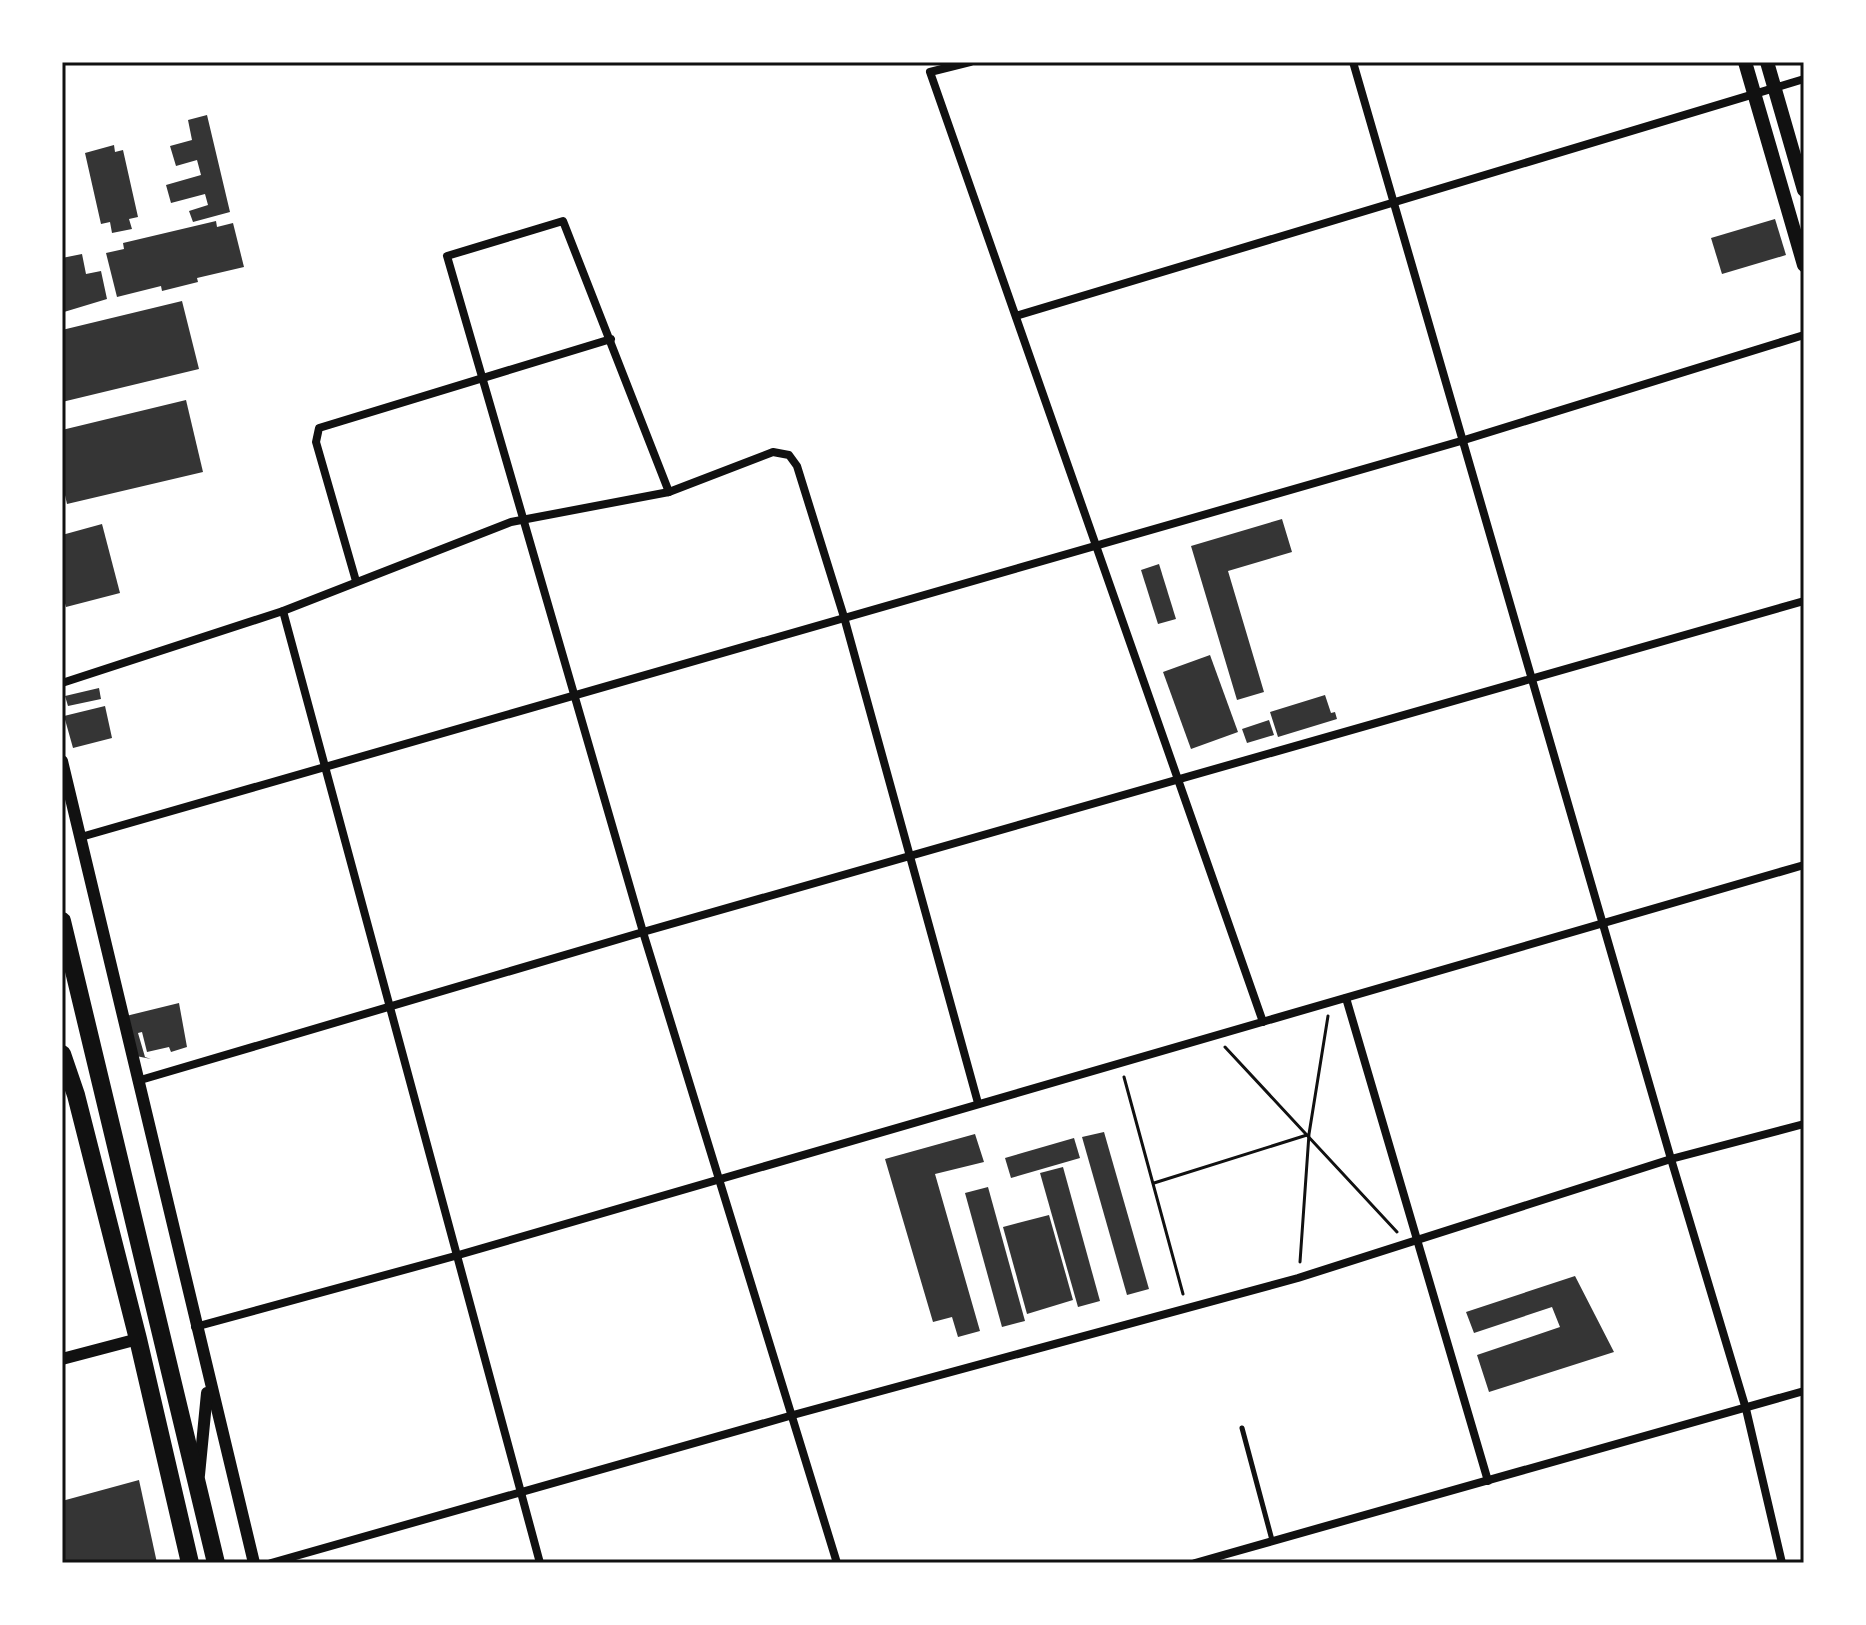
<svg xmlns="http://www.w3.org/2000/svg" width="1866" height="1625" viewBox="0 0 1866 1625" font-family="'PT Sans Narrow',sans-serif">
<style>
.building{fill:#353535}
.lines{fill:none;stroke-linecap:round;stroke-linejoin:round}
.path{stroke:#111;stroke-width:3}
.service{stroke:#111;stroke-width:5}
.minor{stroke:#111;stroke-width:8}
.tertiary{stroke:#111;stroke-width:12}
.secondary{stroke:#111;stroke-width:14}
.trunk{stroke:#111;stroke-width:18}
.neatline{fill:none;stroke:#111;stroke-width:3}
</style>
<rect width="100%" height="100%" fill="#fff"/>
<g class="building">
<path d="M207,115l23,97 -37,10 -4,-11 19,-6 -3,-11 -34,9 -5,-18 35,-10 -4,-15 -21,6 -6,-20 22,-6 -4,-20z"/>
<path d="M114,145l1,7 8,-2 15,67 -9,2 3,10 -20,4 -2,-11 -9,2 -16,-71z"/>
<path d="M1775,219l11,36 -64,19 -11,-36z"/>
<path d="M216,221l1,6 16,-4 11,44 -47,11 1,4 -36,9 -1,-5 -44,11 -11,-44 18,-4 -1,-6z"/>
<path d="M82,254l4,20 15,-3 6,28 -43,13 -2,-54z"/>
<path d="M182,301l17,68 -137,33v-72z"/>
<path d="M186,400l17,72 -136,32 -5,-22v-52z"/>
<path d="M1282,519l10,33 -64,19 36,121 -27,8 -46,-154z"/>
<path d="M102,524l18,69 -54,14 -4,-14v-58z"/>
<path d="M1159,564l17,55 -18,5 -17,-54z"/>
<path d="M1210,655l28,77 -47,17 -28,-77z"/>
<path d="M99,688l2,11 -33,7 -3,-10z"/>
<path d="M1325,695l6,18 4,-1 2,7 -59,18 -8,-25z"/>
<path d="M105,706l7,32 -39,10 -9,-32z"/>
<path d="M1269,720l5,15 -27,8 -5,-14z"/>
<path d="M179,1003l8,44 -16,5 -2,-5 -22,5 -5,-20 -4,1 7,24 6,2 -15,-3 -10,-40z"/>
<path d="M1104,1132l45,157 -22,6 -45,-158z"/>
<path d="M975,1134l9,28 -49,12 45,157 -22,6 -6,-20 -19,5 -48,-163z"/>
<path d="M1074,1138l6,20 -69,20 -6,-20z"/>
<path d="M1063,1167l37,134 -22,6 -38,-134z"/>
<path d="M988,1187l37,134 -23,6 -37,-134z"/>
<path d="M1049,1215l24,85 -46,14 -24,-87z"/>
<path d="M1575,1276l39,76 -125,40 -12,-37 83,-28 -8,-20 -78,26 -8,-21z"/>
<path d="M139,1480l18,83h-95v-62z"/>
</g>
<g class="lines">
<g class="path">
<path d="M1225,1047l172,185"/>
<path d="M1124,1077l59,217"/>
<path d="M1154,1183l153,-48"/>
<path d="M1300,1262l9,-128 19,-118"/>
</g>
<path class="service" d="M1242,1428l30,112"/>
<g class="minor">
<path d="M970,62l-40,10 333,950"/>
<path d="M1353,62l318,1097 75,250 36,154"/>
<path d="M1016,316l788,-237"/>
<path d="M669,492l-106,-271 -116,35 196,676 194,631"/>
<path d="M356,581l-40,-139 3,-14 292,-89"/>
<path d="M283,611l257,952"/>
<path d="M62,683l221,-72 228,-89 158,-30 104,-40 16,3 8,11 47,151 134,486"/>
<path d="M81,837l1380,-396 343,-106"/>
<path d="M1346,998l142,483"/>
<path d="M137,1081l506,-149 1161,-331"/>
<path d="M195,1327l260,-71 1349,-391"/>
<path d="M271,1563l522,-148 505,-137 373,-119 133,-35"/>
<path d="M1195,1563l609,-172"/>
</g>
<g class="tertiary">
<path d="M62,761l192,802"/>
<path d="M62,1359l76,-20"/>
<path d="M199,1475l8,-82"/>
</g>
<g class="secondary">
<path d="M1745,62l59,203"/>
<path d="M1767,62l37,128"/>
</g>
<g class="trunk">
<path d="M62,921l154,642"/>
<path d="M62,1054l14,41 62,244 52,224"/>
</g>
</g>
<rect width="1866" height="1625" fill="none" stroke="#ffffff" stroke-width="128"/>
<rect x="64" y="64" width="1738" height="1497" class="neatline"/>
</svg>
